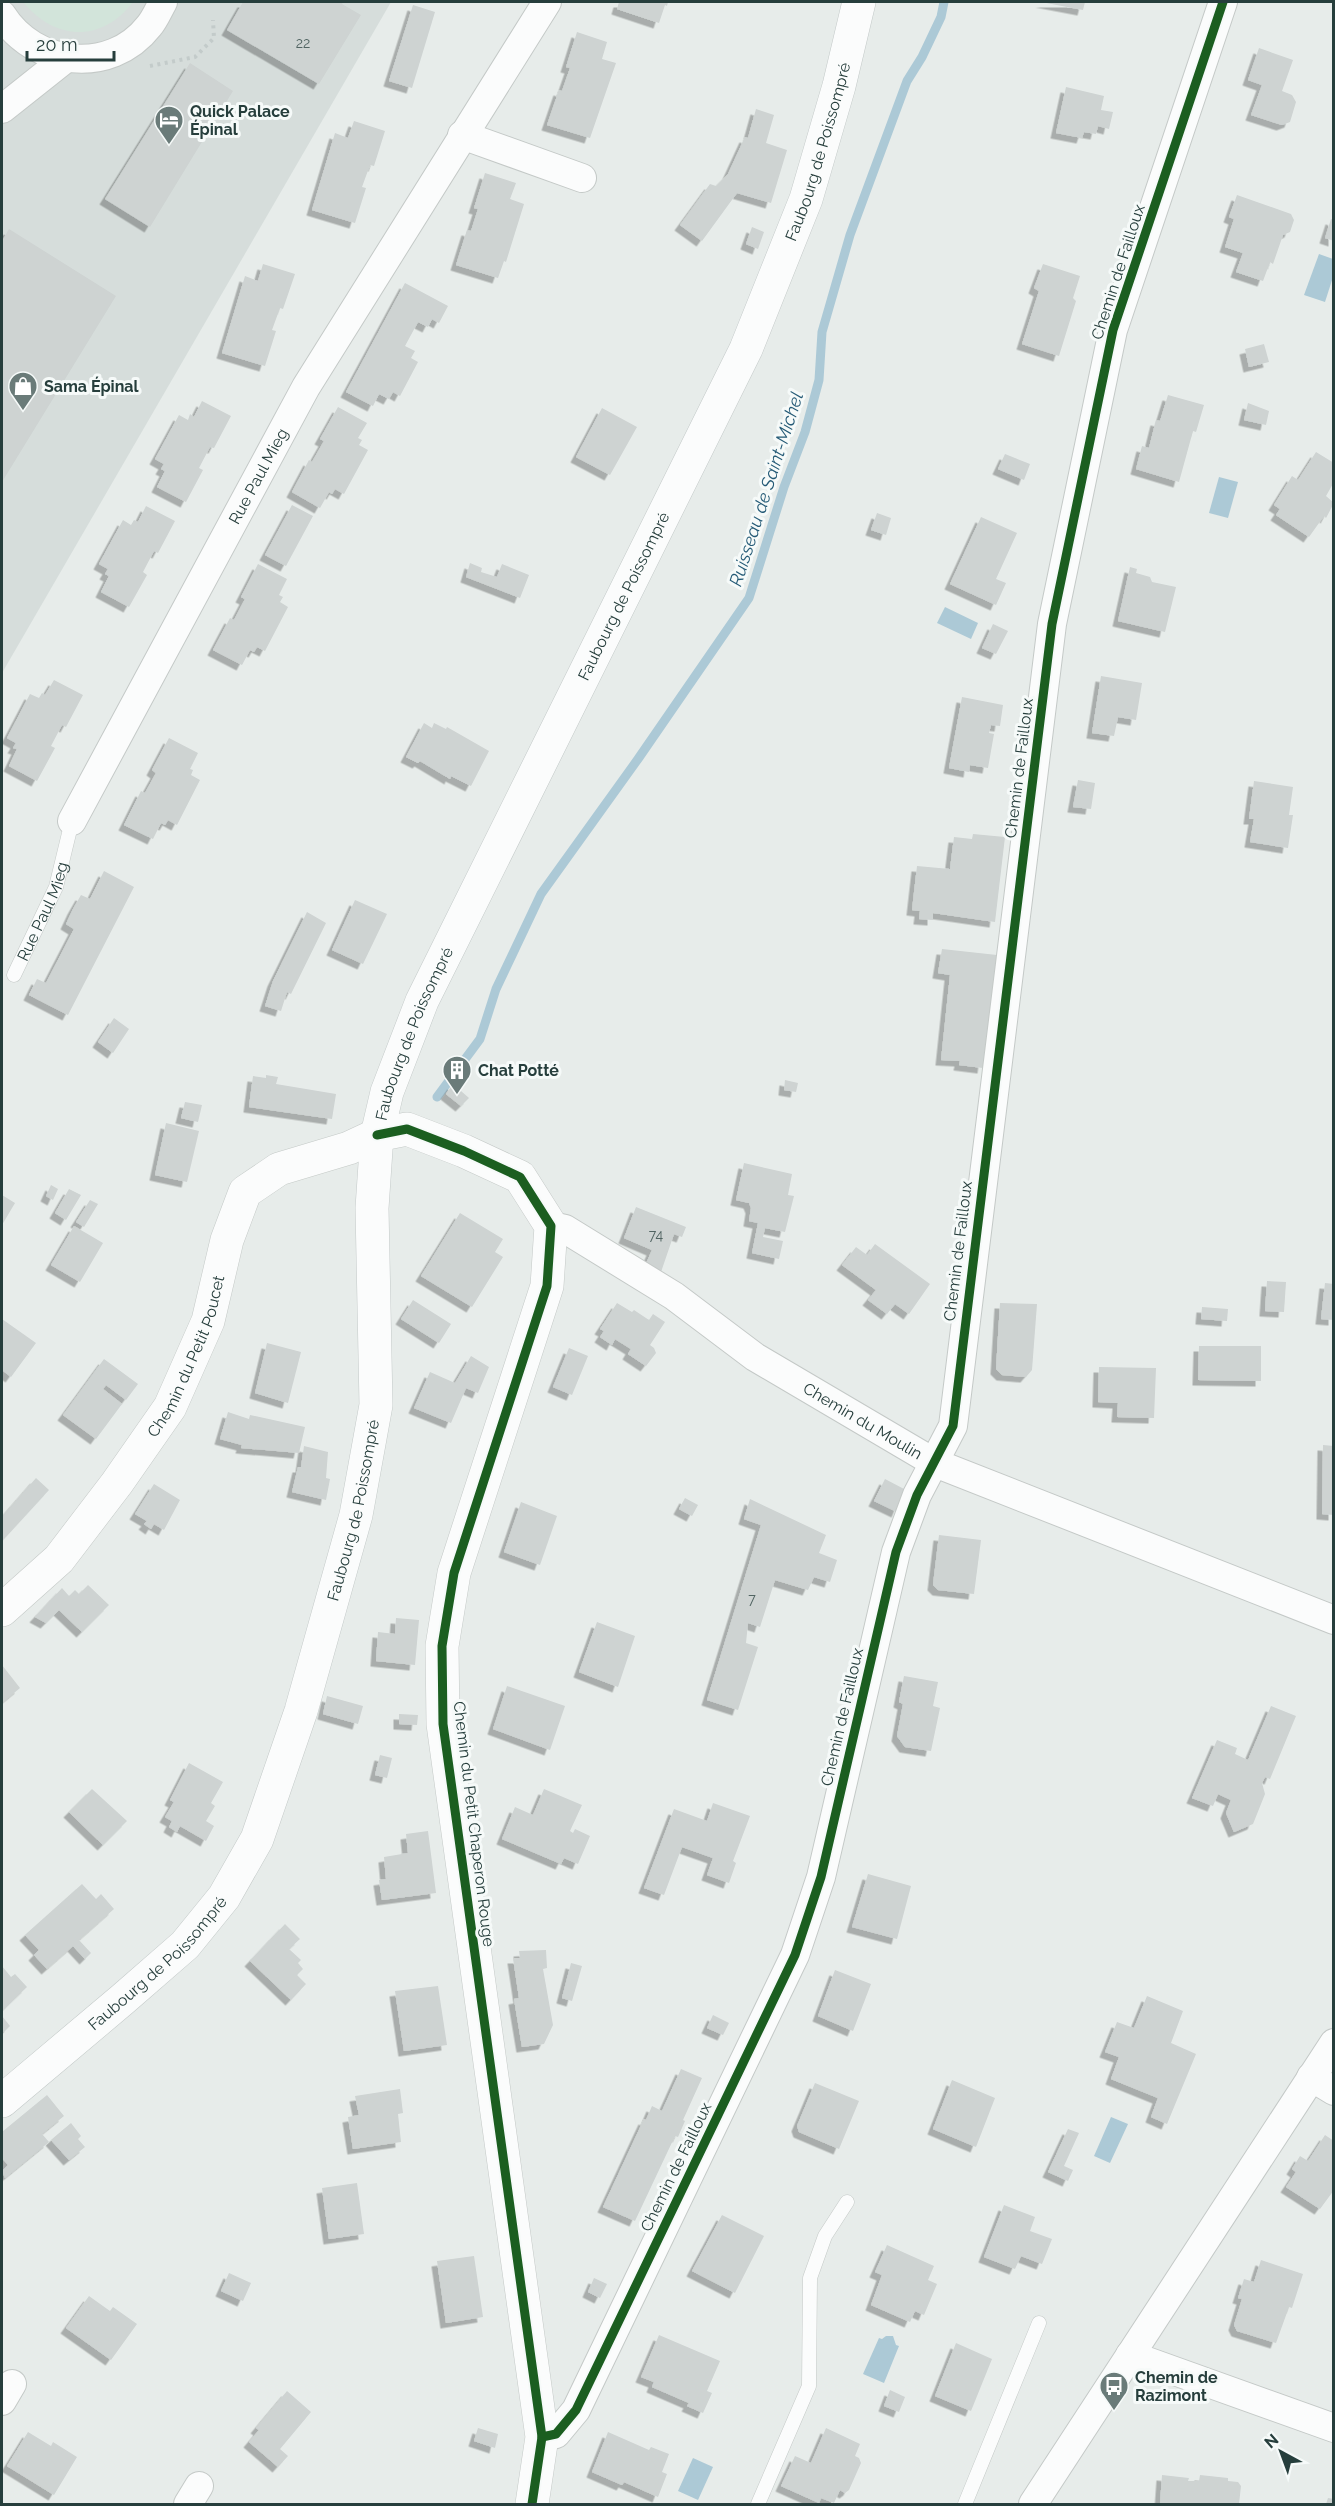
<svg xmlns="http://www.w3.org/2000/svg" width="1335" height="2506" viewBox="0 0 1335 2506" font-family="Raleway,sans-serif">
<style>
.built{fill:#d6dddb}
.green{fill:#d2e4da}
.water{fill:#acc9d6}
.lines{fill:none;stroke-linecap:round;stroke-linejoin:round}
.stream{stroke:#acc9d6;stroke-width:9}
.building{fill:#ced3d2;filter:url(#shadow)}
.service-casing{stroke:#c4c9c7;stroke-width:15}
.minor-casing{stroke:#c4c9c7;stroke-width:30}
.tertiary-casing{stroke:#c4c9c7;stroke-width:34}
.secondary-casing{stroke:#c3c9c8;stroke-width:34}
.path{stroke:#c3cbca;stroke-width:4;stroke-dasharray:3 4.5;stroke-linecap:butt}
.service{stroke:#fbfcfc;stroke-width:14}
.minor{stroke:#fbfcfc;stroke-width:28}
.tertiary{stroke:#fbfcfc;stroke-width:33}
.secondary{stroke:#fbfcfc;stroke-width:33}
.cycleway-casing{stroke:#f6faf9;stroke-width:13}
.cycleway{stroke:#1b5e20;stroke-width:9}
.labels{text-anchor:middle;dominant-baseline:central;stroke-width:6;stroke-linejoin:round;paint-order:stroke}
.number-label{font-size:14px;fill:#516462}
.poi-label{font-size:16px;font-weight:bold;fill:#263e3c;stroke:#f6faf9;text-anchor:start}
.street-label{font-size:16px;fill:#263e3c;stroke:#f6faf9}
.water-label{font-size:18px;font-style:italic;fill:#245a76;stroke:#f6faf9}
</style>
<defs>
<filter id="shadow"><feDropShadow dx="-5.5" dy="5.5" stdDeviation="0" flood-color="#0004"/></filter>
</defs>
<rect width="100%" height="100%" fill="#e7ecea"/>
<path class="built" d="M2,2h389l-389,671z"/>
<path class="green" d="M23,2h110c-31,41 -78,39 -110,0z"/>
<g class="water">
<path d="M1319,254l14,5v18l-8,25 -21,-7z"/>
<path d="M1219,477l19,5 -10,36 -19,-5z"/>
<path d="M945,607l33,16 -7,16 -34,-16z"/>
<path d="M1111,2117l17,7 -18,39 -16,-7z"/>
<path d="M886,2336h7l3,9 3,1 -15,37 -21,-9 16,-36 3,1z"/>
<path d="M693,2458l20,9 -15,33 -20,-9z"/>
</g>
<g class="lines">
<path class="stream" d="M437,1097l43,-58 16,-50 45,-95 97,-135 111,-161 35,-111 21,-55 14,-52 3,-48 28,-97 57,-154 15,-24 19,-40 3,-15"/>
</g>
<g class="building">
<path d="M243,2h100l-1,2 19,11 -42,69 -92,-54z"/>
<path d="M619,2h49l-1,4 -2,-1 -6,18 -42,-14z"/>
<path d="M1041,2h44l-2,8z"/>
<path d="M413,5l22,7 -23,76 -23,-7z"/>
<path d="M577,32l30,10 -5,17 14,4 -26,75 -43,-13 12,-35 3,1 8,-23 -4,-1z"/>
<path d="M1259,48l34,12 -11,31 10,4 4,7 -6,20 -8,3 -31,-10 11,-30 -14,-5z"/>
<path d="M190,63l43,28 -83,136 -45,-28z"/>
<path d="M1066,87l38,9 -3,14 12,2 -4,17 -11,-3 -2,8 -12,-2 -2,6 -26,-5z"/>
<path d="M756,109l18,6 -8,28 21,7 -16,53 -34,-10 -35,48 -22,-16 30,-41 6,2 12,-12 17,-37 3,1z"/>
<path d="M354,121l31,10 -11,35 -4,-1 -8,22 4,1 -11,35 -43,-13 23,-77 13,5z"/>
<path d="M485,173l31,10 -6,16 14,5 -18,58 -2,-1 -6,17 -42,-13 11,-35 4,1 7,-22 -4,-1z"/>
<path d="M1237,195l54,19 3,6 -4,12 -7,3 -10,29 -3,-2 -7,19 -27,-9 7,-19 -18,-6 9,-28 -5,-2z"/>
<path d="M1331,219l3,1v21l-9,-3z"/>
<path d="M752,227l12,5 -6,17 -12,-5z"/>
<path d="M9,229l107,67 -114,186v-241z"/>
<path d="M263,264l32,10 -12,35 -3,-1 -8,22 4,1 -11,35 -43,-13 23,-77 13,5z"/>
<path d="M1043,264l37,12 -7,22 3,3 -17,55 -37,-12 17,-53 -5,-3z"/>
<path d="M405,283l43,23 -9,17 -7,-4 -4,8 -10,-5 -13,24 10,5 -4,7 7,4 -18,34 -7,-4 -4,7 -10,-5 -6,12 -27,-14z"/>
<path d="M1264,344l5,18 -20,5 -4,-18z"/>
<path d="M1168,395l36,10 -8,27 -3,-1 -14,51 -43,-13 6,-23 7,2 7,-28 4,1z"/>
<path d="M202,401l29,15 -17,32 -4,-1 -11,21 4,2 -17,32 -29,-15 8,-16 -4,-2 3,-5 -9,-5 24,-44 9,5 2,-6 4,3z"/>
<path d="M1248,403l21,8 -3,14 -22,-5z"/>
<path d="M338,407l29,16 -9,15 4,2 -3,5 9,5 -24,44 -9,-5 -3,5 -3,-2 -9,16 -28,-16 17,-32 3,2 12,-21 -4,-2z"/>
<path d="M602,408l35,19 -27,48 -34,-18z"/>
<path d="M1316,452l18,11v19l-8,14 8,7 -8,15 -2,-2 -15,21 -33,-22 4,-6 -6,-4 18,-29 6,4z"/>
<path d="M1005,454l25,10 -6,16 -26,-11z"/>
<path d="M292,505l21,11 -27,50 -21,-11z"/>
<path d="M146,506l29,15 -17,32 -4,-2 -11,21 4,3 -18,32 -28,-15 8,-16 -4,-2 3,-5 -9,-5 24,-44 8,5 3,-5 4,2z"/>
<path d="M877,513l14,5 -5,17 -15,-5z"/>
<path d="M981,517l36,16 -21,46 10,4 -10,22 -46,-21z"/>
<path d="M470,563l12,5 -1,4 16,5 5,-13 27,11 -9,23 -54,-21z"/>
<path d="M258,564l29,15 -8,16 4,2 -3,5 8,5 -23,44 -8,-4 -3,5 -4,-2 -8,15 -29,-15 17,-32 4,2 11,-21 -4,-2z"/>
<path d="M1130,567l7,2 -1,4 14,4 2,5 24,5 -11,45 -47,-11z"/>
<path d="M993,624l15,7 -12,23 -14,-6z"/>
<path d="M1101,676l41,7 -6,37 -18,-3 -4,19 -22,-3z"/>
<path d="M54,680l29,15 -17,32 -4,-2 -11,21 4,2 -18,33 -28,-15 8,-17 -4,-1 3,-5 -9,-5 23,-44 9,4 3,-5 3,2z"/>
<path d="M962,697l41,8 -3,21 -9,-1 -2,8 5,1 -6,34 -18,-3 -1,7 -20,-4z"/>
<path d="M424,723l8,5 2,-5 12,6 1,-2 42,24 -18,35 -20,-10 -1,3 -30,-18 -2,2 -12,-6z"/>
<path d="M169,738l29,15 -8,16 3,1 -2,5 9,5 -23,45 -9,-5 -3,5 -4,-2 -8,16 -29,-14 17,-34 4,2 11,-20 -4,-3z"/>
<path d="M1078,780l17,3 -4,26 -18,-2z"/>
<path d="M1254,781l39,6 -4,28h4l-5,33 -38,-6 4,-23h-5z"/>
<path d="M973,834l32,3 -10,85 -62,-9v7l-14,-1 1,-8 -8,-1 5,-44 33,3 4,-32 18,2z"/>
<path d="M104,871l30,16 -66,128 -39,-20 8,-16 9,4 28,-54 -8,-5 7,-15 8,-14 9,4z"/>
<path d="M355,900l32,14 -24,50 -31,-14z"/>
<path d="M307,912l19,11 -35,71 -4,-2 -6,19 -16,-5 8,-25z"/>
<path d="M942,949l55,6 -14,113 -24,-3 1,-4 -19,-1 9,-85 -12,-2z"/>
<path d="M114,1018l15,11 -16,24 -15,-11z"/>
<path d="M266,1075l12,2 -2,7 60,10 -4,25 -83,-12 4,-31 13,2z"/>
<path d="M785,1080l13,3 -2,9 -12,-2z"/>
<path d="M453,1084l16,14 -8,8 -15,-12z"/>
<path d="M185,1102l17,3 -4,17 -17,-4z"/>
<path d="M166,1123l33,8 -12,51 -32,-7z"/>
<path d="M744,1163l48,11 -4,21 6,1 -9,36 -20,-4 -2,9 20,4 -4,18 -27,-6 6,-30 -9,-2 2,-13 -2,-5 -13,-3z"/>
<path d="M51,1185l7,4 -5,11 -7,-4z"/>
<path d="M69,1189l12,6 -15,25 -11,-7z"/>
<path d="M2,1195l13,8 -13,22z"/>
<path d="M90,1200l8,4 -14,23 -8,-5z"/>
<path d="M636,1207l50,20 -4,10 -8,-3 -14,41 -15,-9 7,-16 -28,-12z"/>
<path d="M460,1213l43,26 -8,13 8,5 -31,50 -51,-31z"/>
<path d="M74,1226l29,17 -23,39 -29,-17z"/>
<path d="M875,1244l55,40 -21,30 -14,-10 -8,10 -19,-14 8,-10 -34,-25 14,-18 11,8z"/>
<path d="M1267,1281l19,1 -2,30 -19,-1z"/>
<path d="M1325,1283l9,1v36l-13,-1z"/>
<path d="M413,1300l38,24 -12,19 -38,-24z"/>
<path d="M617,1303l15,9 2,-2 15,10 4,-6 12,8 -15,23 4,3 2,5 -10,13 -18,-12 3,-5 -16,-10 -3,6 -12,-8 4,-6 -4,-2z"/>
<path d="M1000,1303l37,1 -5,66 -6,7 -24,-2 -6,-6z"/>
<path d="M1202,1307l26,2 -1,12 -26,-2z"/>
<path d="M2,1319l34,24 -25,34 -9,-7z"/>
<path d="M267,1343l34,9 -13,51 -33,-10z"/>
<path d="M1199,1346h62v35l-63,-1z"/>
<path d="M569,1348l19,8 -16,39 -19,-8z"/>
<path d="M471,1356l18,11 -11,26 -12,-5 -15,35 -37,-15 16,-36 25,11z"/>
<path d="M104,1359l34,25 -12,16 -20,-15 -3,4 19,15 -26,35 -33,-24z"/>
<path d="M1099,1367l57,1 -2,50 -37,-1 1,-14 -20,-1z"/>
<path d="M228,1412l21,7 1,-4 55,12 -6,26 -58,-5 1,-3 -22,-6z"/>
<path d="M1323,1445l11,1v69l-12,-1z"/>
<path d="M304,1446l24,6 -2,26 4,1 -4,21 -34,-8 6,-25h3z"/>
<path d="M36,1478l13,12 -45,49 -2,-3v-19z"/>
<path d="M885,1479l21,11 -9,22 -23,-11z"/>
<path d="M154,1484l26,16 -16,30 -10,-6 -3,5 -7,-5 3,-3 -12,-7z"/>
<path d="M685,1498l13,7 -6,11 -13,-7z"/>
<path d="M750,1499l76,36 -7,18 18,7 -7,22 -16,-5 -6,13 -33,-10 -15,47 -12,-4 -2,20 12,4 -20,63 -31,-10 54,-175 -17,-6z"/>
<path d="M521,1502l36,14 -17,49 -36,-13z"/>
<path d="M939,1535l42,5 -7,54 -36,-4 -5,-5z"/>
<path d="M88,1585l21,20 -27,27 -23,-22 -13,13 -11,-6 27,-29 7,8 6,-6 4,4z"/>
<path d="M396,1618l23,2 -4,45 -39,-4 2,-29 17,2z"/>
<path d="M597,1622l38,14 -17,51 -39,-15z"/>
<path d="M2,1665l18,23 -18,15z"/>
<path d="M904,1676l34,6 -5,24 7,2 -9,43 -26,-4 -8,-11 6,-32 -4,-2z"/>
<path d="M507,1686l58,20 -15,44 -57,-21z"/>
<path d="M327,1696l36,10 -5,18 -35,-10z"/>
<path d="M1271,1706l25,10 -26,63 -5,-2 -3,6 3,11 -12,30 -19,8 -8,-19 5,-13 -13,-6 -5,12 -21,-8 25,-58 20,8 -2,6 13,6z"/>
<path d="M399,1714l19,1 -1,10 -18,-1z"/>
<path d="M380,1755l12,3 -5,20 -12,-3z"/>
<path d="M189,1763l34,19 -12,21 4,3 -9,15 8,5 -8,15 -26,-15 -3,6 -8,-5 3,-6 -7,-4 9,-15 -4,-2z"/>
<path d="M92,1789l35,32 -24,24 -34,-33z"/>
<path d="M544,1789l38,16 -12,26 3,2 2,-4 15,7 -12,28 -14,-6 -3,6 -59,-25 13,-32 18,8z"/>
<path d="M713,1803l37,13 -17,45 3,2 -7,20 -22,-8 6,-17 -31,-11 -18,48 -20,-7 30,-79 33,12z"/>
<path d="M428,1831l8,62 -54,7 -3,-20 7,-1 -2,-22 24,-4 -2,-19z"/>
<path d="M868,1874l43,12 -14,53 -45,-12z"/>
<path d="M82,1884l14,15 5,-5 13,15 -35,31 12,13 -6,6 -12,-13 -26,23 -13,-14 5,-5 -14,-15z"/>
<path d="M285,1924l15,15 -11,10 12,11 -3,3 5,6 -6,6 9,9 -15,16 -41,-39z"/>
<path d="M546,1950l1,18 -4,1 10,56 -9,19 -22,3 -8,-48 5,-1 -6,-40h7l-1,-7z"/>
<path d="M571,1963l11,3 -10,35 -10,-3z"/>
<path d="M2,1966l9,11 4,-3 12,13 -25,24z"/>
<path d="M835,1970l36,14 -18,47 -35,-15z"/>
<path d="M438,1986l9,59 -43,6 -9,-60z"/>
<path d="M1147,1996l36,15 -12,32 25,11 -29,70 -16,-7 7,-19 -47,-19 8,-22 -14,-5 12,-30 17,6z"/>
<path d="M713,2015l16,8 -6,12 -16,-7z"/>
<path d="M2,2016l8,10 -6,6 -2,-3z"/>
<path d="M681,2069l21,9 -19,42 2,1 -7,16 -3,-1 -40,85 -32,-14 41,-88 2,1 6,-14 10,5z"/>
<path d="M952,2080l43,18 -19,49 -43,-18z"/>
<path d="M815,2083l44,18 -20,48 -40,-17 -2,-6z"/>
<path d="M400,2089l3,24 -5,1 3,28 -48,7 -5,-32 11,-2 -4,-19z"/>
<path d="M47,2095l17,21 -22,18 7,8 -44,36 -3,-7 6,-6 -6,-7v-26z"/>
<path d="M71,2123l10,13 -3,3 7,8 -16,13 -18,-20z"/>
<path d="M1068,2129l11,4 -15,33 9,4 -5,11 -20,-9z"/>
<path d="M1325,2135l9,6v49l-14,19 -34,-22 10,-15 -4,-3 8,-13 8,5z"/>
<path d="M357,2183l7,51 -35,5 -7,-51z"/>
<path d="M1004,2205l31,12 -5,14 22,8 -10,25 -21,-8 -6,13 -31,-12z"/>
<path d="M722,2215l42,21 -29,57 -43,-22z"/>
<path d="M887,2245l47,21 -6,14 9,4 -13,31 -9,-4 -5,11 -39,-17 11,-30 -7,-3z"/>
<path d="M474,2256l9,61 -37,6 -9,-62z"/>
<path d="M1261,2260l42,14 -11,34 -3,-1 -13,36 -39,-12 -3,-6 8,-26 -4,-1 6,-19 10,3z"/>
<path d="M229,2273l22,10 -8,18 -22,-10z"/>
<path d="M594,2278l13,6 -7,14 -12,-6z"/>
<path d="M89,2296l21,15 3,-4 24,17 -26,36 -45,-32z"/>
<path d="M659,2335l61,26 -13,30 5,2 -9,20 -16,-7 2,-3 -37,-16 2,-5 -13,-5z"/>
<path d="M956,2343l36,16 -21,52 -36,-15z"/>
<path d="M890,2390l15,7 -6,15 -15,-6z"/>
<path d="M287,2391l24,21 -31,37 8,7 -10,11 -29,-25 10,-12 -3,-2z"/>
<path d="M478,2428l20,6 -3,14 -21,-7z"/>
<path d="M826,2428l34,16 -5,12 4,2 2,5 -12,27 -4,3 -5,-3 -6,13 -13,-5 -2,5 -38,-17 14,-30 16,7z"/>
<path d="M28,2432l23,14 2,-4 24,15 -23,38 -47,-29z"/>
<path d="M608,2432l41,18 2,-3 18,7 -7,18 5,2 -9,23 -34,-15 -2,3 -30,-13z"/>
<path d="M1162,2475l27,3 -1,3h11l1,-6 28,3v3l10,1 3,4 -2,18h-79z"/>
<path d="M1328,2498l6,1v5h-8z"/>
</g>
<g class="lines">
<g class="service-casing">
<g id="service">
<path id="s1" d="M14,975l42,-88 16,-66"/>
<path d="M758,2504l51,-118 1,-108 15,-42 22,-34"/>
<path d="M965,2504l74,-181"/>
</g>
</g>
<g class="minor-casing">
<g id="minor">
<path d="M2,15c32,51 108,61 147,11 6,-7 10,-17 14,-24"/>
<path d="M2,109l63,-50"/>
<path d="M462,135l120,43"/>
<path id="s2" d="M72,821l234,-434 241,-385"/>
<path id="s3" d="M551,1226l14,3 109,67 81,61 180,106 399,157"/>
<path d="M1311,2077l23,14"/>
<path d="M1130,2355l204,73"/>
<path d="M2,2401l10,-17"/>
<path d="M542,2437l14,-3 20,-24 219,-455 26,-78 75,-325 21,-57 36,-69 99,-802 61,-294 110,-328"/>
<path d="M188,2504l11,-18"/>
<path d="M1033,2504l301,-461"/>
</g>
</g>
<g class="tertiary-casing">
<g id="tertiary">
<path id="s4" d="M2,1610l57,-51 58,-76 53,-76 38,-86 19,-81 18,-48 34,-23 70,-21 28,-13 30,-6 57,22 56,26 31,49 -4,60 -93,287 -12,73 1,78 99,713 -10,67"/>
</g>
</g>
<g class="secondary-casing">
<g id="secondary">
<path id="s5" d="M2,2101l121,-102 62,-54 39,-48 33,-58 44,-128 55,-196 20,-110 -4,-197 5,-73 10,-43 35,-91 324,-652 60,-150 33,-113 20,-84"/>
</g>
</g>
<path class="path" d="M150,66l45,-9 19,-19 -1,-18"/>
<use href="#service" class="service"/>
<use href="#minor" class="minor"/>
<use href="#tertiary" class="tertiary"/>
<use href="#secondary" class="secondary"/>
<g class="cycleway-casing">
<g id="cycleway">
<path d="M377,1135l30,-6 57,22 56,26 31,49 -4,60 -93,287 -12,73 1,78 99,713 -10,67"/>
<path d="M542,2437l14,-3 20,-24 219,-455 26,-78 75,-325 21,-57 36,-69 99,-802 61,-294 110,-328"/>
</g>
</g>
<use href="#cycleway" class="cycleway"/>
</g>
<defs>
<g id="hotel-pin" transform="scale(1.5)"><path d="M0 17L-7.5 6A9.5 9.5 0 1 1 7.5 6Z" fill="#6a7b79" stroke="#f6faf9"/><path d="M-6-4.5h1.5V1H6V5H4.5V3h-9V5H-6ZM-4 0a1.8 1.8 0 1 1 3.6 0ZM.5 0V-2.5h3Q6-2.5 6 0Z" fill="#fff"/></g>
<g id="shop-pin" transform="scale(1.5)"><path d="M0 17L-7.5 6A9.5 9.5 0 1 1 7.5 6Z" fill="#6a7b79" stroke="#f6faf9"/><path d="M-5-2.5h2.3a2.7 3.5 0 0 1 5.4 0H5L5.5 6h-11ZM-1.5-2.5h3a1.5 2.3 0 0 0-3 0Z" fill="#fff"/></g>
<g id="building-pin" transform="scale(1.5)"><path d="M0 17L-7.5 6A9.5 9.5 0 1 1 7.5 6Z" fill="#6a7b79" stroke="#f6faf9"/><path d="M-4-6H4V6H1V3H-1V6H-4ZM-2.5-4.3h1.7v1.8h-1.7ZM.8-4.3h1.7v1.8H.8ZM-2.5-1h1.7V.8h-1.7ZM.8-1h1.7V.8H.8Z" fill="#fff"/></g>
<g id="bus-pin" transform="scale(1.5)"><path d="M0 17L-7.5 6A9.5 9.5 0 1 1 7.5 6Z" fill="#6a7b79" stroke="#f6faf9"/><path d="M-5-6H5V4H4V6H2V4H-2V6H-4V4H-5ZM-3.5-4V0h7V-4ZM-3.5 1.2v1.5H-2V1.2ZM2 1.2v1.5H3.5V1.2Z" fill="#fff"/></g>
</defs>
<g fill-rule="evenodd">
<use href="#hotel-pin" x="169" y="120"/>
<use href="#shop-pin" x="23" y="386"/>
<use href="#building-pin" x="457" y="1070"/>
<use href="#bus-pin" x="1114" y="2386"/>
</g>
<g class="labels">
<g class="number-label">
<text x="303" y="43">22</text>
<text x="656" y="1235">74</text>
<text x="752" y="1599">7</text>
</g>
<g class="poi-label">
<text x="190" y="111">Quick Palace<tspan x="190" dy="18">Épinal</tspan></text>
<text x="44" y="386">Sama Épinal</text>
<text x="478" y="1070">Chat Potté</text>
<text x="1135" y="2377">Chemin de<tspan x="1135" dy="18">Razimont</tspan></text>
</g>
<g class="street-label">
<text stroke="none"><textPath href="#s5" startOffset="2170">Faubourg de Poissompré</textPath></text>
<text transform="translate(1118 272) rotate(-72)">Chemin de Failloux</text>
<text stroke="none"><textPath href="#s2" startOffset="392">Rue Paul Mieg</textPath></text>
<text stroke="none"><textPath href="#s5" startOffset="1684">Faubourg de Poissompré</textPath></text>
<text transform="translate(1019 768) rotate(-83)">Chemin de Failloux</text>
<text stroke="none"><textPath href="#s1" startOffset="70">Rue Paul Mieg</textPath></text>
<text stroke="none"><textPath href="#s5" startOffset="1198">Faubourg de Poissompré</textPath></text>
<text transform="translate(958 1251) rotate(-83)">Chemin de Failloux</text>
<text stroke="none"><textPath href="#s4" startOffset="318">Chemin du Petit Poucet</textPath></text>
<text stroke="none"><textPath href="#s3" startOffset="369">Chemin du Moulin</textPath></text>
<text stroke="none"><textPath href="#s5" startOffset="712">Faubourg de Poissompré</textPath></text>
<text transform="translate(842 1717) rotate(-77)">Chemin de Failloux</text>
<text transform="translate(474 1824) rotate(83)">Chemin du Petit Chaperon Rouge</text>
<text stroke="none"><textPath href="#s5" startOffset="208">Faubourg de Poissompré</textPath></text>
<text transform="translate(676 2167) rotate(-64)">Chemin de Failloux</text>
</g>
<g class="water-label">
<text transform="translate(766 489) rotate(-72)">Ruisseau de Saint-Michel</text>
</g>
</g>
<rect width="1335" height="2506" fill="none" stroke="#263e3c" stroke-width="6"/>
<g transform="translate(1281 2452) rotate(319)" stroke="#f6faf9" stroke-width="4.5" paint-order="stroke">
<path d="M0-4.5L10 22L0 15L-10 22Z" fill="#263e3c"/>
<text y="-9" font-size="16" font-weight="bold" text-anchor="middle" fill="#263e3c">N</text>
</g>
<path d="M27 51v9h87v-9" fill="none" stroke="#263e3c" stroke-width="3"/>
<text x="36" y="51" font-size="18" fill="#263e3c" stroke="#f6faf9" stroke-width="4.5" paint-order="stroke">20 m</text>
</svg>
